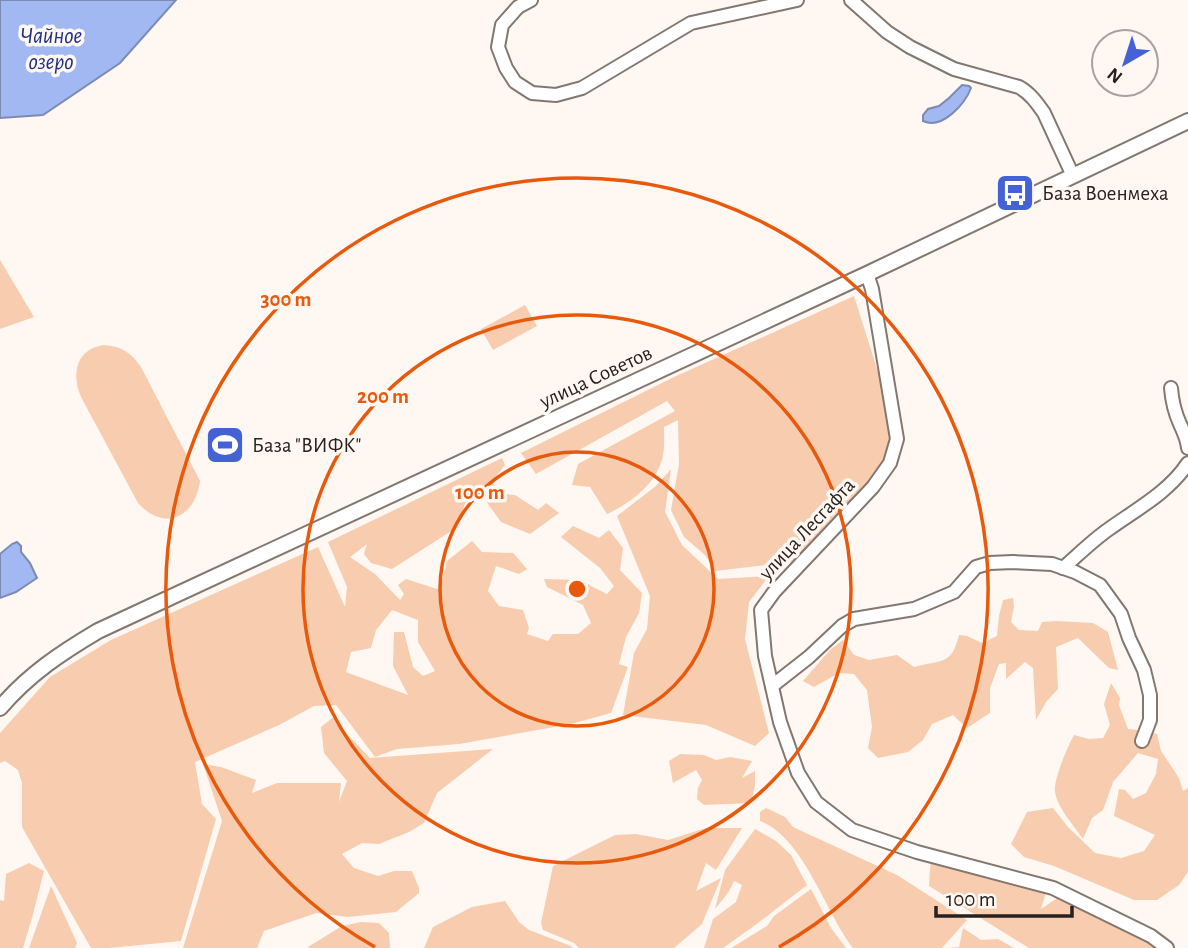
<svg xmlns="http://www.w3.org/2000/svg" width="1188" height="948" viewBox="0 0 1188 948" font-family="'Alegreya Sans',sans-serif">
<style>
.green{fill:#f7ccaf;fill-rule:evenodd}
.water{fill:#a2b8f2;stroke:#7d8bb3;stroke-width:2}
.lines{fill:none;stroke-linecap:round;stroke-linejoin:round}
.minor-casing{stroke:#837770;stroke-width:16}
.major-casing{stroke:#837770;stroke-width:18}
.minor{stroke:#fff;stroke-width:12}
.major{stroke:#fff;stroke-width:14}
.ring{fill:none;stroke:#e8590c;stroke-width:3.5}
.labels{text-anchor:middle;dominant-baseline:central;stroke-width:7;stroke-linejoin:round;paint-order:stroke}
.poi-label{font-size:21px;fill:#27221f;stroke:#fef7f2;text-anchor:start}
.street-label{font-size:21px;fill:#27221f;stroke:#fef7f2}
.water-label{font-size:23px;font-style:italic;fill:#1f3082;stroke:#fef7f2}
.centre{fill:#e8590c;stroke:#fef7f2;stroke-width:3.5}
.ring-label{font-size:21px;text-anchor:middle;font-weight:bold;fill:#e8590c;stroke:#fef7f2;stroke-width:7;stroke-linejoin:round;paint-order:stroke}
</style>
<rect width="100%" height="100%" fill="#fef7f2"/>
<g class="green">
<path d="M0,260l34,57 -34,12z"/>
<path d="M854,296l35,111 1,43 -22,34 -47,56 -29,22 -77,9 -10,-16 -21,-18 -13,-27 8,-46 -1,-44 -14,7c0,10 1,23 -2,33 -8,26 -32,43 -55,54l-17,-27 -18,-2 6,-21 97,-53 -8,-10 -131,73 -15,-21 153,-76z"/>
<path d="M525,305l12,21 -44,24 -12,-21z"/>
<path d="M104,345c18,1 27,8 37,22l59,114c-5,37 -36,51 -62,22l-57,-106c-10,-23 -5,-48 23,-52z"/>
<path d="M502,458l3,7 -13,17 10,12 13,1 23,15 8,-7 13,10 -29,21 -29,-12 -21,-29 -14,8 -10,27 -64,41 -21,-6 -7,-9 3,-10 -17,13 25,17 25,26 4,-6 -6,-9 8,-6 34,11 7,-29 25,-20 10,11 31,1 14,16 -8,5 -23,-8 -8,25 11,15 24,4 6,18 -2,6 21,7 5,-7h25l13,-11 -8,-18 -36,-18 -3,-8 35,1 28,14 7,-8 -14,-18 -39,-31 12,-11 26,12 10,-8 14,18 -3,22 22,23 -3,20 -13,24 -7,27 9,3 -17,46 -40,11 -112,20 -62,5 -22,8 -39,-52 -22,1 -35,19 -84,37 7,42 14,15 -35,122 -72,7h-18l-69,-121v-44l-4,-13 -13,-9 -5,2v-30l50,-56 61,-37 207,-93 27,60 2,-20 -19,-45zM392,610l26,10v22l17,29 -12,5 -10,-9 -9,-35h-10l-1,34 15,29 -62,-23 5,-20 20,-4 5,-18z"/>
<path d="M671,469l-6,43 17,33 36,34 51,-3 -20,26 -4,37 24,94 -14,13 -49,-21 -83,-10 11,-62 13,-24 3,-33 -33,-80 39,-30z"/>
<path d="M1013,598l1,8 -3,16 8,8 19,1 4,-9 14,-1 37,2 15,9 10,38 -9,-2 -31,-30 -22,9 2,42 -12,13 -10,18 -3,-52 -8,-6 -19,17v-16l-7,1 -9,24v25l-23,15 -14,-13 -21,9 -9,16 -15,12 -30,6 -10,-10 4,-21 -5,-37 -13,-16 -15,-1 -25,14 -11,-6 27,-31 13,-10 11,15 15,5 28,-5 17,12c27,-8 37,0 45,-32l8,1 15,7 15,-7 2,-20 4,-16z"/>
<path d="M1111,683l9,15 -1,7 9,24 19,2 10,3 4,17 18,27 4,13 5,-3v84l-9,13 -22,15h-23l-80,-34 -30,-9 -13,-13 16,-32 26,-4 15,19 27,26 26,5 23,-7 11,-16 -41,-19 5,-27 6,1 8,9 13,-6 10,-19 2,-15 -20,-6 -25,29 -10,28 -11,8 -9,21c-9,-13 -26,-32 -28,-47 -2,-12 13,-46 19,-57l15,4 14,-1 7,-13 -6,-21z"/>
<path d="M335,716l11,17 24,25 123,-9 -56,44 -13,30 -15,9 -30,12 -17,-1 -20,11 12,14 24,8 16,-5h18l7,17v5l-23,19 -48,5 -32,-4 -52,18 -7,17h-74l39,-127 -19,-57 18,3 35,13 -4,13 25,-10h64l-2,19 8,-21 -23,-28 -3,-26z"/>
<path d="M680,754l24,1 12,5 14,-3 22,4 -10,17 13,-7v15l-4,17 -47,2 -7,-6 1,-11 4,-8 -6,-10 -23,13 -4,-22z"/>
<path d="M766,808l19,9 8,10 104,48 70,45 -25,28h-89c-28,-36 -49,-110 -93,-127v-9z"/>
<path d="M706,828h36l-26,42 -10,-7 -10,28 25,-13 -19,46 -28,24h-95l-5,-5 -31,-13 -2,-7 12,-57 62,-31 21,-1 32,6z"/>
<path d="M755,829l21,12 15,14 16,30 -49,38 -35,25h-19l9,-29 23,-17 6,-17 -8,-4 -6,12 -13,16 10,-39z"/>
<path d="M931,855l116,34 -6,20 21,-14 99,53h-132l-100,-62z"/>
<path d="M29,863l15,8 -12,47 -9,30h-23v-48l4,1 2,-27z"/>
<path d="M51,886l26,57 -2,5h-46z"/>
<path d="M811,889l20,39 15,20h-115l36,-22 7,-10z"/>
<path d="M505,901l14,21 10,8 42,16 2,2h-149l9,-21 39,-20z"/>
<path d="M361,922l18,1 10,10 1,15h-81l-1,-1 34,-21z"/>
<path d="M963,928l18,12 17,-1 16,9h-67l12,-1z"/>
</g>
<g class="water">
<path d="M0,0h176l-56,63 -77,52 -43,3z"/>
<path d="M962,85l7,1 2,2c-6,16 -29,42 -48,33v-6l5,-6 11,-3 10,-8z"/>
<path d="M17,542l4,4v6l9,11 7,15 -21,14 -16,6v-44l12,-10z"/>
</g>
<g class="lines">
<g class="minor-casing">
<g id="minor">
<path d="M531,0l-13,7 -16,18 -4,22 8,21 9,14 17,11 24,2 26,-7 109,-65 106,-23"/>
<path d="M851,0l36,32 23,15 44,22 65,18c11,6 18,16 25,26l29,63"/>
<path d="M867,274l5,15 25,150 -7,24 -17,24 -99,105 -13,18 4,46 15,66 18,51 18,29 36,28 65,22 136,36 98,48 16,12"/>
<path d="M1171,388c1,13 4,25 9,36 4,9 7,14 8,24"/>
<path d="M1063,568c15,-13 30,-28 46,-39 28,-20 60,-37 79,-66"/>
<path d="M772,686l37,-29 33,-31 12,-7 60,-10 40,-17 22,-25 14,-4 23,-1 39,2 23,8 25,13 21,29 8,24 15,32 6,25v25l-8,21"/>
</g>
</g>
<g class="major-casing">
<path id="major" d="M0,708c29,-34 61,-55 98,-77l769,-357 321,-153"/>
</g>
<use href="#minor" class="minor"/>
<use href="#major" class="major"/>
</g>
<g class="ring">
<circle cx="577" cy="589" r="137"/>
<circle cx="577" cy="589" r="274"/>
<path d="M375 947A411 411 0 1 1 779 947"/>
</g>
<defs>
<g id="bus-square" transform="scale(2.0125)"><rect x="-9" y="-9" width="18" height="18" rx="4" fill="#4462d5" stroke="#fef7f2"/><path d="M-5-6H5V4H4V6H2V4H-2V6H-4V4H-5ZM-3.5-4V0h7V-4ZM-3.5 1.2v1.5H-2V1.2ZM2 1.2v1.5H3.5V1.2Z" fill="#fff"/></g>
<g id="stadium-square" transform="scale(2.0125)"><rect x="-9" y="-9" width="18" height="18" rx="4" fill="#4462d5" stroke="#fef7f2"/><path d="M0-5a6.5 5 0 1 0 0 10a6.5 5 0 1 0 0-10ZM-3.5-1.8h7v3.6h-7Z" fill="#fff"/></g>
</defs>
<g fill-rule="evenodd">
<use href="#bus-square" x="1015" y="193"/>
<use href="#stadium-square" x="225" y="445"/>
</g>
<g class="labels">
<g class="poi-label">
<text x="1042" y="193">База Военмеха</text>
<text x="252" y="445">База "ВИФК"</text>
</g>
<g class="street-label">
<text transform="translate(596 377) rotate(-25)">улица Советов</text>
<text transform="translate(807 529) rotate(-47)">улица Лесгафта</text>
</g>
<g class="water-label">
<text x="51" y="36">Чайное<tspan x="51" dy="26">озеро</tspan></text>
</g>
</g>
<circle cx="577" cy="589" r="10" class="centre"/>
<g class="ring-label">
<text x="286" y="306">300 m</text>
<text x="383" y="403">200 m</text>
<text x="480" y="499">100 m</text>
</g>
<g transform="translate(1125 63) rotate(219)"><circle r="33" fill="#fef7f2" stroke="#a8a29e" stroke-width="2"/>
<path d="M0-5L12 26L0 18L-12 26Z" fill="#4462d5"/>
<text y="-10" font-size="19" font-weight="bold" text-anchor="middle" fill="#27221f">N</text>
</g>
<path d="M936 906v10h136v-10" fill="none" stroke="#27221f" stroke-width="3.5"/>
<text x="946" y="906" font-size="21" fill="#27221f" stroke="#fef7f2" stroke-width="5" paint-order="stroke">100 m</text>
</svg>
